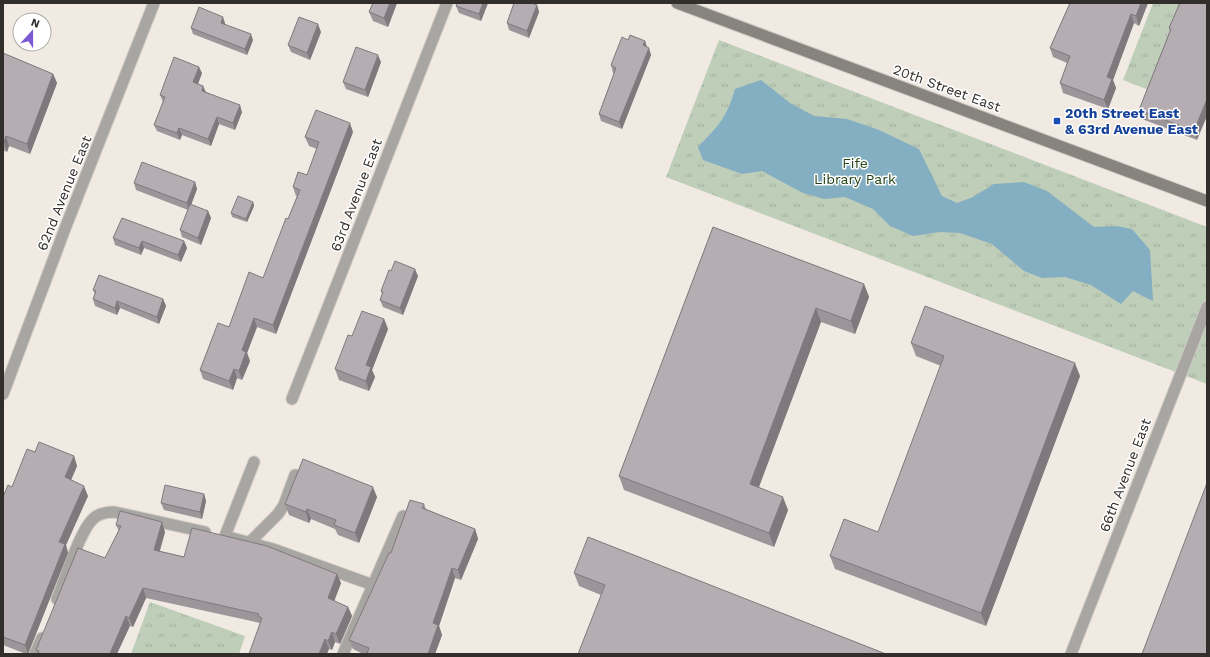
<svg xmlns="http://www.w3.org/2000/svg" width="1210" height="657" viewBox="0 0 1210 657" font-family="'Work Sans',sans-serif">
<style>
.park{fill:url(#park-tufts)}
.water{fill:#84aec2}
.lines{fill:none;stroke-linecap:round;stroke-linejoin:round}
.minor-casing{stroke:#cec8c2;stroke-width:13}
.tertiary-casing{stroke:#cec8c2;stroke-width:13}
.secondary-casing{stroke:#cec8c2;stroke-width:13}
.minor{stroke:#a8a6a2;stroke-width:11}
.tertiary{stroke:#a8a6a2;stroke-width:11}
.secondary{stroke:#87847f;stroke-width:11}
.wall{fill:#9c9599}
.shaded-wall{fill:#7f797d}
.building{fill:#b5adb2;stroke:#7f797d}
.transit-dot{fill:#1a4fb4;stroke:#fff;stroke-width:1.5}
.labels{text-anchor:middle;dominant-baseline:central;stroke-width:3;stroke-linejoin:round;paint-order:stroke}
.street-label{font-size:14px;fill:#312e2c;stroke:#fff}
.transit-label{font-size:14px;font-weight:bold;fill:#164399;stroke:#fff;text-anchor:start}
.park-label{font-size:14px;fill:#234516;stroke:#fff}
</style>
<defs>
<pattern id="park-tufts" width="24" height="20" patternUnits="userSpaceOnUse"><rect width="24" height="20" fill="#beceb9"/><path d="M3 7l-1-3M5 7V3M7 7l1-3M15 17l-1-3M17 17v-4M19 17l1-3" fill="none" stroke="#a4b19f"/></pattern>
</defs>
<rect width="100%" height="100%" fill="#f1eae3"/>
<g class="park">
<path d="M1153,3h30l-34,87 -26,-10z"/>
<path d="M719,40l488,187v157l-541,-207z"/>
<path d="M150,602l95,34 -6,18h-108z"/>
</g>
<path class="water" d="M761,80l29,23 24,13 33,3 32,11 40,19 23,47 15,7 16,-6 21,-13 30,-2 23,9 47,36 22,-1 16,3 18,21 3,51 -20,-10 -12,13 -30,-19 -26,-8 -23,1 -18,-7 -32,-27 -32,-11 -20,-1 -27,4 -23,-10 -17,-17 -28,-12 -21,2 -21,-6 -41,-22 -20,3 -39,-14 -5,-13c21,-22 28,-28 37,-58z"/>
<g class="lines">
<g class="minor-casing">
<g id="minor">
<path d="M3,394l63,-168 88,-223"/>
<path d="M292,399l155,-396"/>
<path d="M225,536l29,-74"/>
<path d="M232,538l41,11 100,36"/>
<path d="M250,542l28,-28 6,-9 11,-30"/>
<path d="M57,599c8,-19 22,-66 35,-79 6,-7 14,-8 22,-8l91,20"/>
<path d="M35,654l7,-16"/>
<path d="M343,654l60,-138"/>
</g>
</g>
<g class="tertiary-casing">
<path id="tertiary" d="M1071,654l136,-347"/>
</g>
<g class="secondary-casing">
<path id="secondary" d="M677,3l530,198"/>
</g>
<use href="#minor" class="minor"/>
<use href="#tertiary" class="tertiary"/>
<use href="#secondary" class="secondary"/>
</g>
<g class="wall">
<path d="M373,3h24l-9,24 -15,-6 -4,-9z"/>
<path d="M488,3l-7,18 -22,-8 -3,-7z"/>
<path d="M1070,3h78l-9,23 -5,-3 -21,57 3,8 -8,21 -45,-16 -3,-10 7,-20 -14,-6 -3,-9z"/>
<path d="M1180,3l17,137 -55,-21 -3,-9 31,-79 -1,-3z"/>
<path d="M537,5l2,7 -10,26 -20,-8 -2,-7z"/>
<path d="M225,23v1l28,16 -6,15 -54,-21 -2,-6z"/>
<path d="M321,32l-11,28 -19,-8 -3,-7z"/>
<path d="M628,40l17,1 2,6 4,8 -29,74 -21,-8 -2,-7 15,-41h-1l-2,-8z"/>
<path d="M3,53l50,21 4,9 -27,71 -21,-8 -2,6 -4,-2z"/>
<path d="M381,62l-13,35 -22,-8 -3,-7z"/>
<path d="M202,73l-4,11 5,2 3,6 36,20 -7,18 -16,-6 -8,22 -29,-11 -2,5 -23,-9 -3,-6 9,-23 -3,-7z"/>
<path d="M353,132l-77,202 -19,-7 -10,26 3,8 -8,19 -5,-2 -4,12 -30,-11 -3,-9 29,-43 34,-49 25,-59 9,-23h-1l-3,-9 14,-12 10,-26 -8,-3 -4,-9z"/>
<path d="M195,182l2,7 -6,16 17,6 3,7 -10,27 -19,-8 -2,-7 8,-20 -52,-20 -2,-7z"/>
<path d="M253,202l1,4 -7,16 -15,-5 -1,-4z"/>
<path d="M713,227l151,57 5,13 -14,37 -34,-12 -62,165 29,23 -14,37 -150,-57 -5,-14z"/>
<path d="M113,238l71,3 3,7 -6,14 -37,-14 -3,7 -26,-10z"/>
<path d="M418,276l-15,39 -20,-8 -3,-7 2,-6 -1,-3z"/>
<path d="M93,290l70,9 3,7 -7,18 -39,-16 -3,7 -22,-9 -2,-7 2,-5z"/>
<path d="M384,319l4,10 -16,41 3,7 -6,14 -30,-11 -4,-11 17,-33z"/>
<path d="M911,343l169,33 -94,250 -151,-57 -5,-13 48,-24 63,-166 -25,-10z"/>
<path d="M35,452l39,4 3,10 -6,14 17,16 -22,49 2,8 -40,101h-2l-23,-9v-148l9,-10z"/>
<path d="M204,494l2,7 -4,18 -38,-9 -3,-7z"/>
<path d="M377,497l-18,46 -21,-8 -3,-6 -24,-10 -2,4 -20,-8 -4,-11z"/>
<path d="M424,504l2,5 49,20 3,10 -17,41 -6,-2 -16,48 3,9 -7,19h-72l-10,-5 -4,-9 42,-87z"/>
<path d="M116,525l49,7 -5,19 24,6 157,26 -7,18 14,6 4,9 -12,28 -5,-2 -3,8 -72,-27 -114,-25 -13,29 -3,-1 -92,28 -2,-4 69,-92 14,-27z"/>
<path d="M574,573l312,81 -285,-59 -22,-9z"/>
</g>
<g class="shaded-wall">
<path d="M390,3h7l-9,24 -4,-9z"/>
<path d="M483,3h5l-7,18 -2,-7z"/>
<path d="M1141,3h7l-9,23 -3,-10z"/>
<path d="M537,5l2,7 -10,26 -2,-7z"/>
<path d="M1131,14l3,9 -21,57 3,8 -8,21 -4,-9 3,-23z"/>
<path d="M223,17l2,6 -2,6 -2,-6z"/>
<path d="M318,24l3,8 -11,28 -3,-7z"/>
<path d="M251,34l2,6 -6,15 -2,-6z"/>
<path d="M645,41l2,7 -4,-3z"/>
<path d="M649,48l2,7 -29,74 -3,-7z"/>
<path d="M378,55l3,7 -13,35 -3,-7z"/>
<path d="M199,67l3,6 -6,16 -3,-7z"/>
<path d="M53,74l4,9 -27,71 -3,-10z"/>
<path d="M203,86l3,7 -4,-2z"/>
<path d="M1207,99v17l-10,24 -3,-9z"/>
<path d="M240,105l2,7 -7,18 -2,-7z"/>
<path d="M217,117l2,7 -8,22 -3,-7z"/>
<path d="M350,123l3,9 -77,202 -3,-9z"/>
<path d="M179,128l3,7 -2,5 -3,-7z"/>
<path d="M6,136l3,10 -2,6 -3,-10z"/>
<path d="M195,182l2,7 -8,21 -2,-7z"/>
<path d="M253,202l1,4 -7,16 -1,-3z"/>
<path d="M208,211l3,7 -10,27 -3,-7z"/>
<path d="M142,241l2,7 -3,7 -2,-7z"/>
<path d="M184,241l3,7 -6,14 -3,-7z"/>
<path d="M415,269l3,7 -15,39 -3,-7z"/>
<path d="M864,284l5,13 -14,37 -4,-13z"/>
<path d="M163,299l3,7 -7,18 -2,-7z"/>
<path d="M117,301l3,7 -3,7 -2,-7z"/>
<path d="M816,308l5,14 -66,175 -5,-13z"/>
<path d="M254,318l3,9 -10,26 3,8 -8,19 -3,-9 3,-21z"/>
<path d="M384,319l4,10 -16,41 3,7 -6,14 -3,-10v-16z"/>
<path d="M1075,363l5,13 -94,250 -5,-13z"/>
<path d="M234,369l3,9 -4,12 -4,-9z"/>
<path d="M74,456l3,10 -9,21 -3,-10z"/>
<path d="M84,486l4,10 -22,49 2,8 -40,101 -3,-9 34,-103z"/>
<path d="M373,487l4,10 -18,46 -4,-10z"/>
<path d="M204,494l2,7 -4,18 -2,-7z"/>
<path d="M783,497l5,13 -14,37 -5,-14z"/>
<path d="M307,509l4,10 -2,4 -3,-11z"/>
<path d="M162,522l3,10 -8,27 -3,-9z"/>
<path d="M475,529l3,10 -17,41 -3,-10z"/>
<path d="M452,568l3,10 -16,48 3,9 -7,19h-7l5,-31z"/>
<path d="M337,574l4,9 -9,24 -4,-9z"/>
<path d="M143,588l3,10 -13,29 -4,-9z"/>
<path d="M348,607l4,9 -12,28 -4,-10z"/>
<path d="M126,616l4,10 -13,28h-7l1,-3z"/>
<path d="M332,632l3,10 -3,8 -4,-9z"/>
<path d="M325,639l4,10 -2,5h-8z"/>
</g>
<g class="building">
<path d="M373,3h17l-6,15 -15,-6z"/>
<path d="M457,3h26l-4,11 -23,-8z"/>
<path d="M514,3h17l6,2 -10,26 -20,-8z"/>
<path d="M1070,3h71l-5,13 -5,-2 -24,63 5,2 -8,21 -44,-17 10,-27 -20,-8z"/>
<path d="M1180,3h27v96l-13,32 -55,-21 32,-81 -2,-1z"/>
<path d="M199,7l24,10 -2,6 30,11 -6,15 -54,-21z"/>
<path d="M299,17l19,7 -11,29 -19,-8z"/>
<path d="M630,35l15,6 -2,4 6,3 -30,74 -20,-8 17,-46 -5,-3 11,-28 6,3z"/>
<path d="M356,47l22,8 -13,35 -22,-8z"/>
<path d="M3,53l50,21 -26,70 -21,-8 -2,6h-1z"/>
<path d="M174,57l25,10 -6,15 10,4 -1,5 38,14 -7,18 -16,-6 -9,22 -29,-11 -2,5 -23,-8 11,-28 -5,-2z"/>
<path d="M316,110l34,13 -77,202 -19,-7 -12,32 4,2 -7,19 -5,-2 -5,12 -29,-11 18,-47 11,4 20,-55 14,6 23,-60 2,1 12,-29 -7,-3 5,-15 9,3 12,-33 -14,-5z"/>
<path d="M142,162l53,20 -8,21 -53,-20z"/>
<path d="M238,196l15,6 -7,17 -15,-6z"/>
<path d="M190,204l18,7 -10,27 -18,-8z"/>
<path d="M122,218l62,23 -6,14 -36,-14 -3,7 -26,-10z"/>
<path d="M713,227l151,57 -13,37 -35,-13 -66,176 33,13 -14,36 -150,-57z"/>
<path d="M395,261l20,8 -15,39 -20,-8 3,-8 -2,-1 8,-21 2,1z"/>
<path d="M99,275l64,24 -6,18 -40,-16 -2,7 -22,-9 3,-8 -3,-1z"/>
<path d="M925,306l150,57 -94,250 -151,-57 14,-37 34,13 66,-176 -33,-13z"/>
<path d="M362,311l22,8 -18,46 5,2 -5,14 -31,-12 13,-34 4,1z"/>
<path d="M39,442l35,14 -9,21 19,9 -25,56 6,2 -40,101 -22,-8v-135l1,-3h-1v-2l5,-12 4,2 15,-38 8,3z"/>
<path d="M303,459l70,28 -18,46 -21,-8 2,-5 -29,-11 -1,3 -21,-8z"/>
<path d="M1207,483v171h-65z"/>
<path d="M165,485l39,9 -4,18 -39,-9z"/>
<path d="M410,500l14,4 -2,4 53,21 -17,41 -6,-2 -19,55 5,2 -10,29h-61l2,-6 -20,-8 40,-87h2z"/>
<path d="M120,511l42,11 -8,28 30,7 8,-29 75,18 70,28 -9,24 20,9 -12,27 -4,-2 -4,9 -3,-2 -6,15h-70l13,-36 -4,-2 1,-2 -116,-26 -14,30 -3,-2 -15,35 -1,3h-72l1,-3 -3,-1 42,-102 27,10 16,-32 -5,-1z"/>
<path d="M588,537l298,117h-308l27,-69 -31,-12z"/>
</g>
<rect class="transit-dot" x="1053" y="117" width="8" height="8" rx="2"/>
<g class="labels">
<g class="street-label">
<text transform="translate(947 88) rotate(20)">20th Street East</text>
<text transform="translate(64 193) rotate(-68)">62nd Avenue East</text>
<text transform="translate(356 195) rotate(-69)">63rd Avenue East</text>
<text transform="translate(1125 475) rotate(-69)">66th Avenue East</text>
</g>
<g class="transit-label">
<text x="1065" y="113">20th Street East<tspan x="1065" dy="16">&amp; 63rd Avenue East</tspan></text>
</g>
<g class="park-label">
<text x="855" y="163">Fife<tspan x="855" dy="16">Library Park</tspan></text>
</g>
</g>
<rect width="1210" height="657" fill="none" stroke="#312e2c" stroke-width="8"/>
<g transform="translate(32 32) rotate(21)"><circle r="19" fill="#ffffff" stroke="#adabab"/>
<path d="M0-3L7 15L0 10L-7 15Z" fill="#7b59d3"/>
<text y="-6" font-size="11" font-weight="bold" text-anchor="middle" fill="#312e2c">N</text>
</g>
</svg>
